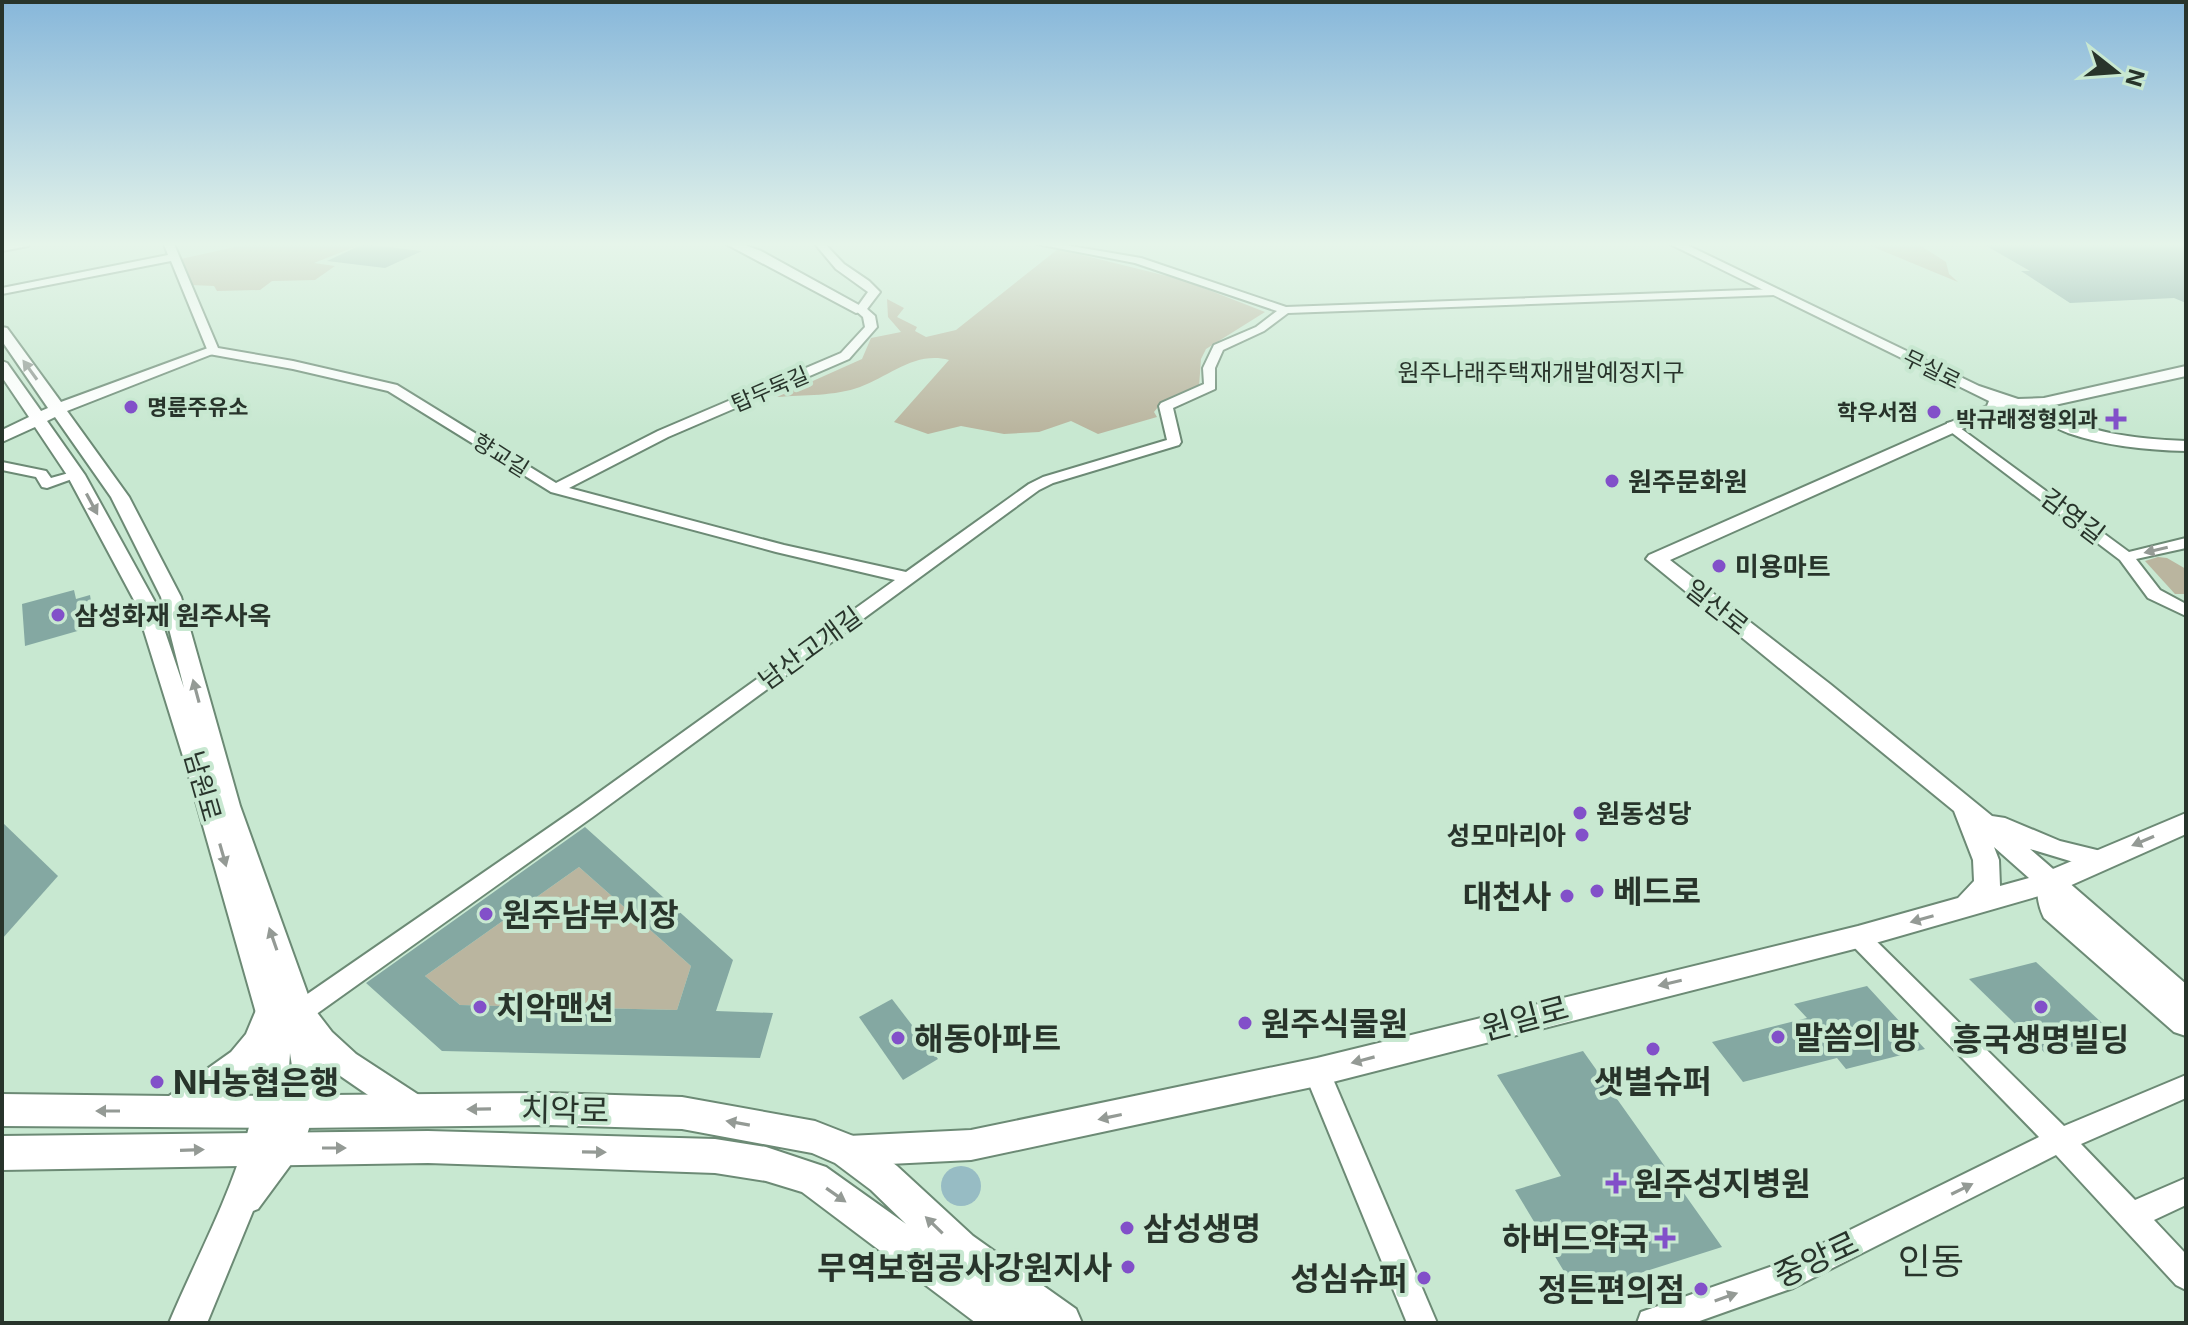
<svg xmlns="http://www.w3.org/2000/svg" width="2188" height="1325" viewBox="0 0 2188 1325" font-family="Inter,'Noto Sans KR',sans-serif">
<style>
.green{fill:#bab59f}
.water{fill:#97bcc4}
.building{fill:#84a8a2;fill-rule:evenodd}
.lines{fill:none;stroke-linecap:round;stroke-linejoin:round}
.minor-casing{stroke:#6c8a75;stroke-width:4}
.tertiary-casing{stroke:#6c8a75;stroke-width:4}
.secondary-casing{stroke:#6c8a75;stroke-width:4}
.minor{fill:#fff;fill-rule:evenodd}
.tertiary{fill:#fff;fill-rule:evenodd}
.secondary{fill:#fff;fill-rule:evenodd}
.oneway{fill:#949a95}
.poi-dot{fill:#8250c9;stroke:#c8e8d1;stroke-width:3}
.labels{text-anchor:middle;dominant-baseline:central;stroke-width:8;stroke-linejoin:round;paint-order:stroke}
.far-street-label{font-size:22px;fill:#28342b;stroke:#c8e8d1}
.far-poi-label{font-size:22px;font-weight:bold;fill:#28342b;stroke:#c8e8d1;text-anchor:end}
.far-neighbourhood-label{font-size:24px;fill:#28342b;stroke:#c8e8d1}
.poi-label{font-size:26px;font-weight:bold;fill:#28342b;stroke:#c8e8d1;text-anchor:start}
.street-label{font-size:26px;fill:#28342b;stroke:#c8e8d1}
.near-poi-label{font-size:32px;font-weight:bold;fill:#28342b;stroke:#c8e8d1;text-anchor:start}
.near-street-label{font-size:32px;fill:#28342b;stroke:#c8e8d1}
.near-quarter-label{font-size:36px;fill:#28342b;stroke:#c8e8d1}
</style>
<rect width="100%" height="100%" fill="#c8e8d1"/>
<g class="green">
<path d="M248,244h114l-48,19 21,3 -20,14 -43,1 -12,9 -43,1 -3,-5 -23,-1 -10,-26z"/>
<path d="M1866,244h52l28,18 3,12 9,8z"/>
<path d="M1058,249l125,31 82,32 -59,37 -5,10 -2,28 -37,15 -8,10 3,5 -59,17 -27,-13 -32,11 -35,2 -43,-8 -33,8 -34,-12 55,-62c-34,-9 -59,16 -89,27 -24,9 -57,8 -83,10l85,-38 9,-21 30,-6 -13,-15 -1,-18 17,9 -7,9 20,10 -2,4 11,6 30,-7z"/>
<path d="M2158,557l9,1 19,11v25h-11l-30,-33z"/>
<path d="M579,867l112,99 -14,44 -217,-5 -35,-29z"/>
</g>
<circle class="water" cx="961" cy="1186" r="20"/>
<g class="building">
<path d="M363,244l17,2 42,5 -37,17 -58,-7z"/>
<path d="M1983,244h203v59l-12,-5 -104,5 -49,-32h9z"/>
<path d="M74,590l2,9 14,-4 5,31 -70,20 -3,-42z"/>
<path d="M2,822l56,54 -56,63z"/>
<path d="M585,827l148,133 -17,51 57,2 -13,45 -318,-7 -76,-68zM579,867l112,99 -14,44 -217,-5 -35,-29z"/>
<path d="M2036,962l79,73 -69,19 -77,-75z"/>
<path d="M1867,986l58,63 -79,20 -9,-11 -94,24 -31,-40 95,-24 -13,-14z"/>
<path d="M892,999l46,60 -35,21 -44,-63z"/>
<path d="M1583,1051l139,196 -145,46 -62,-103 46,-14 -64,-101z"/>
</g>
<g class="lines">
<g class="minor-casing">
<g id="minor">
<path d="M29,244l-1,2 -26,5v-6z"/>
<path d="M164,244h10l44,104 75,13 104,24 159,98 102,-52 183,-78 24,-26 -2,-10 -8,-7 13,-18 -32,-23 -21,-25h10l19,20 25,17 11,11 -13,17 8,7 2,11 -28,32 -181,78 -99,51 215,57 122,27 123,-88 14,-7 124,-37 -8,-34 2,-3 43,-19 -1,-16 11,-23 42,-18 21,-16 -142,-48 -98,-19h22l82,14 145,49 489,-18 6,3 -6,3 -487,18 -24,18 -41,19 -8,18v21l-42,19 8,34 -2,3 -126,38 -14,7 -445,326 -286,204 -9,3 -9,-3 -3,-7 3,-7 290,-200 315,-226 -119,-28 -225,-60 -163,-101 -95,-22 -84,-15 -38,-93 -169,33v-6l166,-33z"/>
<path d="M1952,422l177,130 57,-14v10l-50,11 24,31 26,14v12l-38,-18 -28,-38 -173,-131v-6z"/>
<path d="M2,462l44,9 5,7 25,-7 7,4 -36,13 -5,-1 -6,-10 -34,-7z"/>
<path d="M1858,928l8,3 198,195 122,-51v23l-105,46 54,56 51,-22v27l-32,15 32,34v36l-10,-5 -120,-130 -263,133 -99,35h-57l4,-11 146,-51 252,-124 -189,-194 -4,-6 4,-6z"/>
<path d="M1317,1061l9,3 4,8 107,251h-30l-103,-251 4,-8z"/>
</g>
</g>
<g class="tertiary-casing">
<g id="tertiary">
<path d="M726,244h16l19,7 107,59 -12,3z"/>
<path d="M1670,244h15l294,142 39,13 26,-1 142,-32v10l-145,32c46,25 93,31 145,33v10c-40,-1 -80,-5 -118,-18 -21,-8 -42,-25 -64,-26l-2,4 -332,149 160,124 162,132 13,2 55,23 49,12 4,7 -4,7 -9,3 -70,-21 156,135v30l-11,-3 -129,-117 -188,54 -541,138 -346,74 -123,6 -12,-4 -5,-11 5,-11 12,-4 123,-6 346,-72 541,-132 100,-28 16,-17 -1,-21 -19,-49 -308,-252 3,-4 338,-149 2,-5zM1994,847l35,31 -29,8 -1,-26z"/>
<path d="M2,327l5,1 54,74 147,-54 5,-1 7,4 -153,60 62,86 52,100 59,209 72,200 20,26 24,22 69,45 5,10 -5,10 -11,4 -11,-4 -80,-55 -9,48 -11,36 -45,61 -5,2 -46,112h-38c40,-96 106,-202 87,-310l-70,-247 -51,-164 -68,-127 -32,-48 -33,15v-12l27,-13 -27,-40v-16l5,2 34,48 7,-3 -46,-67zM55,417l56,80 50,100 23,91 -29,-86 -70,-127 -38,-54zM290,1053l2,13 -4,18z"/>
</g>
</g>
<g class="secondary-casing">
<g id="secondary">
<path d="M2186,813v21l-119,53 2,18 117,98v33l-12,-4 -130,-114c-6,-12 -10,-31 -3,-44z"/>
<path d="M271,1000l12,3 4,10c-13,36 -29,60 -61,83l322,-3 134,4 133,24 46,18 36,27 76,70 103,73 6,14h-106l-174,-131 -36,-11 -51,-8 -287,-10 -426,7v-34l426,-5 287,8 51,8 60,20 80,57 -35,-34 -36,-27 -23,-10 -130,-24 -134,-4 -250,3 -296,-2v-32l167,2 62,-44 15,-18 13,-31z"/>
</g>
</g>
<use href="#minor" class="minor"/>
<use href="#tertiary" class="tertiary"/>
<use href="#secondary" class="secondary"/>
</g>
<defs><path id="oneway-solid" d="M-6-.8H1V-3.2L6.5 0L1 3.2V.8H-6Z" transform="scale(2)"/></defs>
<g class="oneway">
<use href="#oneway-solid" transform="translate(30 370) rotate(-126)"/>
<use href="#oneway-solid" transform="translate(92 504) rotate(62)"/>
<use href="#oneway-solid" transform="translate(2156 550) rotate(167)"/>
<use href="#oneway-solid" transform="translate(196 691) rotate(-105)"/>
<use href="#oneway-solid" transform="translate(2143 841) rotate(157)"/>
<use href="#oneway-solid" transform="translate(223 855) rotate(74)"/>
<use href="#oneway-solid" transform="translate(1922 919) rotate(164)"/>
<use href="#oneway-solid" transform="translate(273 939) rotate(-109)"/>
<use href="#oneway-solid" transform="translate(1670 983) rotate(167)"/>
<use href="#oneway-solid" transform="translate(1363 1060) rotate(165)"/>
<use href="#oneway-solid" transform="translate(479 1109) rotate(179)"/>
<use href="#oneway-solid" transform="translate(108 1111) rotate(-180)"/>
<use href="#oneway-solid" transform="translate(1110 1117) rotate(168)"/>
<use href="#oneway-solid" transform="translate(738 1123) rotate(-170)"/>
<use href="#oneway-solid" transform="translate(334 1148)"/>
<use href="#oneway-solid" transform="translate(192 1150) rotate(-2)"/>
<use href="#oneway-solid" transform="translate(594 1152) rotate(1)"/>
<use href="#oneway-solid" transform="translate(1962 1189) rotate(-26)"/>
<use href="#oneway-solid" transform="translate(836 1195) rotate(35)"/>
<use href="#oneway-solid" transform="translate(934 1225) rotate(-136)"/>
<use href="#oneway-solid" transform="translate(1726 1297) rotate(-19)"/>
</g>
<linearGradient id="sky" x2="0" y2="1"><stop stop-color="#87b7da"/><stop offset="0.57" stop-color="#e6f5ea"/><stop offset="1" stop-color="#e6f5ea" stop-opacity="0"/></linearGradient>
<rect width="2188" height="429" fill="url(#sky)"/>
<g class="poi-dot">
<circle cx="131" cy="407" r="8"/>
<circle cx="1934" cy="412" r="8"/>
<path d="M2112 407h8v8h8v8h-8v8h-8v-8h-8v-8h8z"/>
<circle cx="1612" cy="481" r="8"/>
<circle cx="1719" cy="566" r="8"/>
<circle cx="58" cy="615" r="8"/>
<circle cx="1580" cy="813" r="8"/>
<circle cx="1582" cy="835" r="8"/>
<circle cx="1597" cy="891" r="8"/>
<circle cx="1567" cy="896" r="8"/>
<circle cx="486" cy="914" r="8"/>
<circle cx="480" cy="1007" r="8"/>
<circle cx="2041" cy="1007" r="8"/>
<circle cx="1245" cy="1023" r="8"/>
<circle cx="1778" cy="1037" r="8"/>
<circle cx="898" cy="1038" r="8"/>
<circle cx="1653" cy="1049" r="8"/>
<circle cx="157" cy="1082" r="8"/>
<path d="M1612 1171h8v8h8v8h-8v8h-8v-8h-8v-8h8z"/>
<circle cx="1127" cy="1228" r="8"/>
<path d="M1661 1226h8v8h8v8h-8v8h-8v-8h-8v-8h8z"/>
<circle cx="1128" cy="1267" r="8"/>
<circle cx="1424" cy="1278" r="8"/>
<circle cx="1701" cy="1289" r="8"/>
</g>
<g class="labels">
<g class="far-street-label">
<text transform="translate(1932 369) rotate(26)">무실로</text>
<text transform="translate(770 389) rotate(-23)">탑두둑길</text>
<text transform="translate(501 455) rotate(32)">향교길</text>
</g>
<g class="far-poi-label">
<text x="147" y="407" text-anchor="start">명륜주유소</text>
<text x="1918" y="412">학우서점</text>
<text x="2098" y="419">박규래정형외과</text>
</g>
<g class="far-neighbourhood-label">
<text x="1541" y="372">원주나래주택재개발예정지구</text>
</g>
<g class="poi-label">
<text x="1628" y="481">원주문화원</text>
<text x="1735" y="566">미용마트</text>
<text x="74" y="615">삼성화재 원주사옥</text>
<text x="1596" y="813">원동성당</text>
<text x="1566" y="835" text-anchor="end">성모마리아</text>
</g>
<g class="street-label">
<text transform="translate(2073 516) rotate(37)">감영길</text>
<text transform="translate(1717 607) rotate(38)">일산로</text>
<text transform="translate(810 648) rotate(-36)">남산고개길</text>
<text transform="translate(203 786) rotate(74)">남원로</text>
</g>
<g class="near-poi-label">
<text x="1613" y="891">베드로</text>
<text x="1551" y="896" text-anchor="end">대천사</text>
<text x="502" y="914">원주남부시장</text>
<text x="496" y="1007">치악맨션</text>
<text x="1261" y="1023">원주식물원</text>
<text x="1794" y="1037">말씀의 방</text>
<text x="914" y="1038">해동아파트</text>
<text x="2041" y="1039" text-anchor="middle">흥국생명빌딩</text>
<text x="1653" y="1081" text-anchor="middle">샛별슈퍼</text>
<text x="173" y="1082">NH농협은행</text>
<text x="1634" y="1183">원주성지병원</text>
<text x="1143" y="1228">삼성생명</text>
<text x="1649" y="1238" text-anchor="end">하버드약국</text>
<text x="1112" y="1267" text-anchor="end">무역보험공사강원지사</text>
<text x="1408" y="1278" text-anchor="end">성심슈퍼</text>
<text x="1685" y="1289" text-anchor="end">정든편의점</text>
</g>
<g class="near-street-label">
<text transform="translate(1525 1018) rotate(-15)">원일로</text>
<text transform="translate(565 1110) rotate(1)">치악로</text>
<text transform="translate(1816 1259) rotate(-25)">중앙로</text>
</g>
<g class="near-quarter-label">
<text x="1931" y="1261">인동</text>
</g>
</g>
<rect width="2188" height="1325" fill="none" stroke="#28342b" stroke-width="8"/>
<g transform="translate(2116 72) rotate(107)" stroke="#c8e8d1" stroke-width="6" paint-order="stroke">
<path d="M0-6L14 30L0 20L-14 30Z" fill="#28342b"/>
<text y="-12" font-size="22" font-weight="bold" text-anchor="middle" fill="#28342b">N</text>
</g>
</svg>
